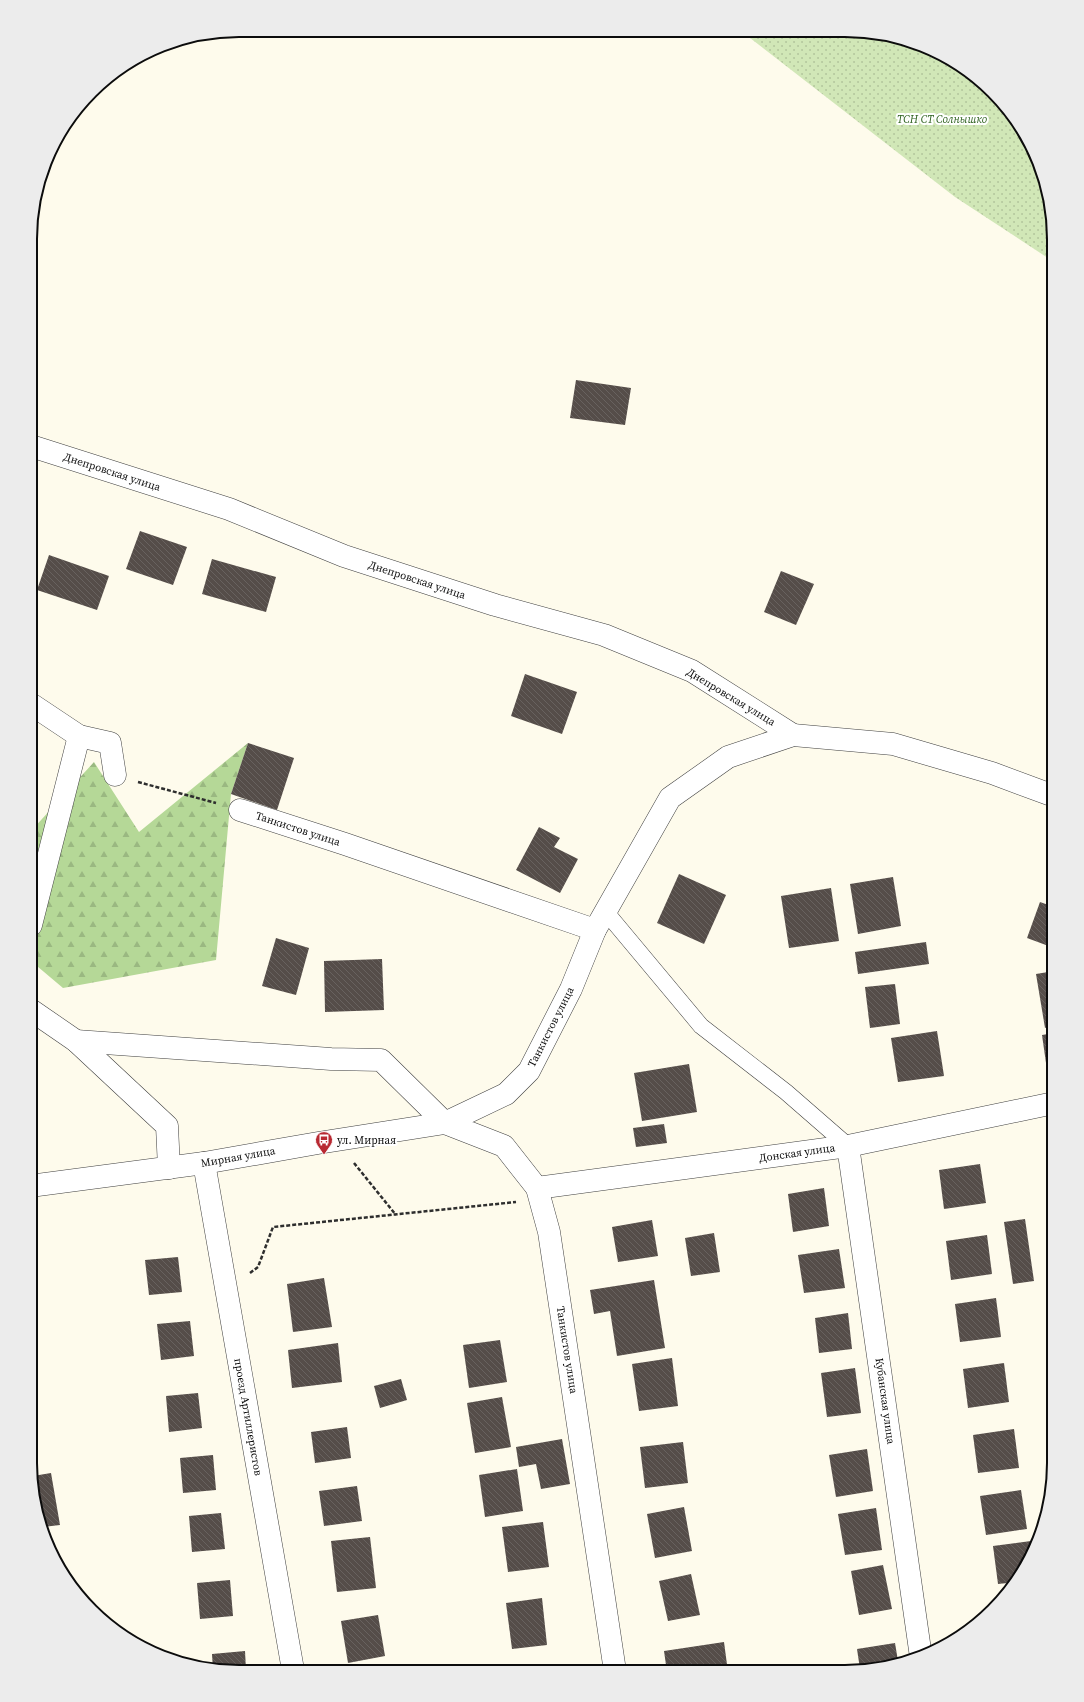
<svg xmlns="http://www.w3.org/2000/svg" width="1084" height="1702" viewBox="0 0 1084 1702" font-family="'Source Serif 4',serif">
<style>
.grass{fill:url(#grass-dots)}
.forest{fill:url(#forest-firs)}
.building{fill:url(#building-back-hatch)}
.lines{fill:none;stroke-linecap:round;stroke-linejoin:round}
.service-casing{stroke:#3f3f3f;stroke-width:17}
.minor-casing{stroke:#3f3f3f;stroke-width:23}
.path{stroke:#2e2e2e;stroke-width:2.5;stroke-dasharray:4 2;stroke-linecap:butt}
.service{stroke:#fff;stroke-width:16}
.minor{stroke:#fff;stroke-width:22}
.labels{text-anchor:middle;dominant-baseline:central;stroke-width:4;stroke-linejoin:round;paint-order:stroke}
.park-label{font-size:11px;font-style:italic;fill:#2e621f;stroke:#fff}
.street-label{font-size:11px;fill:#0c0c0c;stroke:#fff}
.poi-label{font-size:11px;fill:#0c0c0c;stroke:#fff;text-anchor:start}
.rim{fill:none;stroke:#0c0c0c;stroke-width:2}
</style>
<defs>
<pattern id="grass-dots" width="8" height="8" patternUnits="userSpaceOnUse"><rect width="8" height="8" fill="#d1e7b7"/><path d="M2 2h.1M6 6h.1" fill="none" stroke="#b2c59c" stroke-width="1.8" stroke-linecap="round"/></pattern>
<pattern id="forest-firs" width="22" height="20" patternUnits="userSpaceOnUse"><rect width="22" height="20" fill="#b5d897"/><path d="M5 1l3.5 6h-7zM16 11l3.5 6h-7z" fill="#9ab881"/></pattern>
<pattern id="building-back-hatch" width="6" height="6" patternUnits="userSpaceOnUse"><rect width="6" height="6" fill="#554d49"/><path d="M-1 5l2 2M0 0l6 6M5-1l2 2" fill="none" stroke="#68625f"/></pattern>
</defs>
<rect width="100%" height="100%" fill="#fefbec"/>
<path class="grass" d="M741,31l132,1 52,14 47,27 39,39 27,47 16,80v23l-99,-65z"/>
<path class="forest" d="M248,743l-17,51 -15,166 -153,28 -32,-27v-130l63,-69 45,70z"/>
<g class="building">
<path d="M576,380l55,8 -6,37 -55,-7z"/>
<path d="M140,531l47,16 -14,38 -47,-16z"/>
<path d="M49,555l60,21 -12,34 -60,-20z"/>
<path d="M212,559l64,18 -10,35 -64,-18z"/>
<path d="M781,571l33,13 -18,41 -32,-13z"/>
<path d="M525,674l52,18 -15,42 -51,-18z"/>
<path d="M248,743l46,15 -17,52 -46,-16z"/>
<path d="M539,827l21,11 -6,9 24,12 -18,34 -44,-23z"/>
<path d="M679,874l47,21 -22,49 -47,-21z"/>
<path d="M893,877l8,49 -43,8 -8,-50z"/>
<path d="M831,888l8,53 -50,7 -8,-52z"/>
<path d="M1040,902l14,5v41l-27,-10z"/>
<path d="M276,938l33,10 -13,47 -34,-9z"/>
<path d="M926,942l3,22 -71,10 -3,-22z"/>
<path d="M382,959l2,51 -59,2 -1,-51z"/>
<path d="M1054,971v55l-9,2 -9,-54z"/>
<path d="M895,984l5,40 -30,4 -5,-41z"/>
<path d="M937,1031l7,45 -46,6 -7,-44z"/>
<path d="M1054,1033v50l-5,1 -7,-49z"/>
<path d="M689,1064l8,48 -55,9 -8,-48z"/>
<path d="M664,1124l3,19 -31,4 -3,-19z"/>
<path d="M980,1164l6,39 -42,6 -5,-39z"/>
<path d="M824,1188l5,38 -36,6 -5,-38z"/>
<path d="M1025,1219l9,62 -21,3 -9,-62z"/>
<path d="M652,1220l6,36 -40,6 -6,-35z"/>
<path d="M714,1233l6,39 -29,4 -6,-38z"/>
<path d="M987,1235l5,39 -41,6 -5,-39z"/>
<path d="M839,1249l6,39 -41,5 -6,-38z"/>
<path d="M178,1257l4,35 -33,3 -4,-35z"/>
<path d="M324,1278l8,49 -39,5 -6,-48z"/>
<path d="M654,1280l11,68 -48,8 -7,-45 -16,3 -4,-24z"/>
<path d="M996,1298l5,39 -41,5 -5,-38z"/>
<path d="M848,1313l4,36 -33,4 -4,-35z"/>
<path d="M190,1321l4,35 -33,4 -4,-36z"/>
<path d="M500,1340l7,42 -38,6 -6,-43z"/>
<path d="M338,1343l4,39 -50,6 -4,-38z"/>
<path d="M672,1358l6,48 -39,5 -7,-47z"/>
<path d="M1004,1363l5,39 -41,6 -5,-39z"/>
<path d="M855,1368l6,45 -34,4 -6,-44z"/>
<path d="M401,1379l6,21 -27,8 -6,-22z"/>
<path d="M198,1393l4,35 -33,4 -3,-36z"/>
<path d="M502,1397l9,50 -36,6 -8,-50z"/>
<path d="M347,1427l4,31 -36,5 -4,-31z"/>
<path d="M1014,1429l5,39 -41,5 -5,-38z"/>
<path d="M30,1437l5,23 -5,1z"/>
<path d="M562,1439l8,45 -29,5 -5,-25 -17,3 -3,-20z"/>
<path d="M683,1442l5,41 -43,5 -5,-41z"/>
<path d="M867,1449l6,42 -37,6 -7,-42z"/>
<path d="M213,1455l3,35 -33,3 -3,-35z"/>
<path d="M517,1469l6,42 -38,6 -6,-42z"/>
<path d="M51,1473l9,52 -17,2 -10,-51z"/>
<path d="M357,1486l5,35 -38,5 -5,-35z"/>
<path d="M1021,1490l6,39 -41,6 -6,-39z"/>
<path d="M684,1507l8,44 -37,7 -8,-44z"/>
<path d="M876,1508l6,42 -37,5 -7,-41z"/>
<path d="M221,1513l4,36 -33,3 -3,-36z"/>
<path d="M543,1522l6,45 -41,5 -6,-45z"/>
<path d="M370,1537l6,51 -39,4 -6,-51z"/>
<path d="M1031,1541l2,10 -14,28 -2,3 -19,2 -5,-38z"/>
<path d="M883,1565l9,44 -33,6 -8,-44z"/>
<path d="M691,1574l9,41 -32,6 -9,-40z"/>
<path d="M230,1580l3,36 -33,3 -3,-36z"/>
<path d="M542,1598l5,47 -35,4 -6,-46z"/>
<path d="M378,1615l7,41 -37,7 -7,-42z"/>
<path d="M724,1642l4,30h-61l-3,-21z"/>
<path d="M895,1643l3,18 -38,8 -3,-20z"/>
<path d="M245,1651l1,19h-33l-1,-16z"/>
</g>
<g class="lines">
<g class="service-casing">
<path id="service" d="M605,911l96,115 85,66 62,54"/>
</g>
<g class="minor-casing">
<g id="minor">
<path d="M31,446l198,63 115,47 151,49 109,30 88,36 101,64"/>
<path d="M31,704l48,32 31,7 5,32"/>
<path d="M240,810l105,34 250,86 -24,59 -42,82 -23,23 -61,29 59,23 33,42 12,44 66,439"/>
<path d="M31,925l48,-189"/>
<path d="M595,930l75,-132 58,-41 65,-22 100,9 99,29 62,23"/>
<path d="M31,1010l45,31 91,85 2,42"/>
<path d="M76,1041l255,18 50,1 64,63"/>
<path d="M848,1146l73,511"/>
<path d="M204,1163l89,507"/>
<path d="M30,1186l174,-23 114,-20 127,-20"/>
<path d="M537,1188l311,-42 206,-43"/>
</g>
</g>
<g class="path">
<path d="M138,782l78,21"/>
<path d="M354,1163l42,52"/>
<path d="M250,1273l8,-6 15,-40 243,-25"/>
</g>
<use href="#service" class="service"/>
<use href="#minor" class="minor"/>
</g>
<defs>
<g id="bus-pin" transform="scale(0.9)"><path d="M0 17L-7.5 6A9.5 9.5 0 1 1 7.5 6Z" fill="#b82932" stroke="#fff"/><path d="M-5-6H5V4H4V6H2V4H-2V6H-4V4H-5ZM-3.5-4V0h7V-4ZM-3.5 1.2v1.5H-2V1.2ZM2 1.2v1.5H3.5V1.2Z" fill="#fff"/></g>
</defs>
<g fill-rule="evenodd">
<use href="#bus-pin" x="324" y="1140"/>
</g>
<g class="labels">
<g class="park-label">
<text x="942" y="119">ТСН СТ Солнышко</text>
</g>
<g class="street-label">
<text transform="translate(112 472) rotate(18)">Днепровская улица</text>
<text transform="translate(417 580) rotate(18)">Днепровская улица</text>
<text transform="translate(731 697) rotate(31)">Днепровская улица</text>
<text transform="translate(298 829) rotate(18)">Танкистов улица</text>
<text transform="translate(551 1027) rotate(-63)">Танкистов улица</text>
<text transform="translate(797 1153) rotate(-8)">Донская улица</text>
<text transform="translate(238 1157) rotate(-10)">Мирная улица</text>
<text transform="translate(567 1350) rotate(81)">Танкистов улица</text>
<text transform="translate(885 1401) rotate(82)">Кубанская улица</text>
<text transform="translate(248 1417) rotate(80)">проезд Артиллеристов</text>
</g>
<g class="poi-label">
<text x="337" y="1140">ул. Мирная</text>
</g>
</g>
<path d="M0 0H1084V1702H0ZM239 37H845A202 202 0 0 1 1047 239V1463A202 202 0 0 1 845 1665H239A202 202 0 0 1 37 1463V239A202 202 0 0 1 239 37Z" fill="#ececec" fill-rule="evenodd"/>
<path class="rim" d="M239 37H845A202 202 0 0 1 1047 239V1463A202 202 0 0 1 845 1665H239A202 202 0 0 1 37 1463V239A202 202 0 0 1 239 37Z"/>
</svg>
